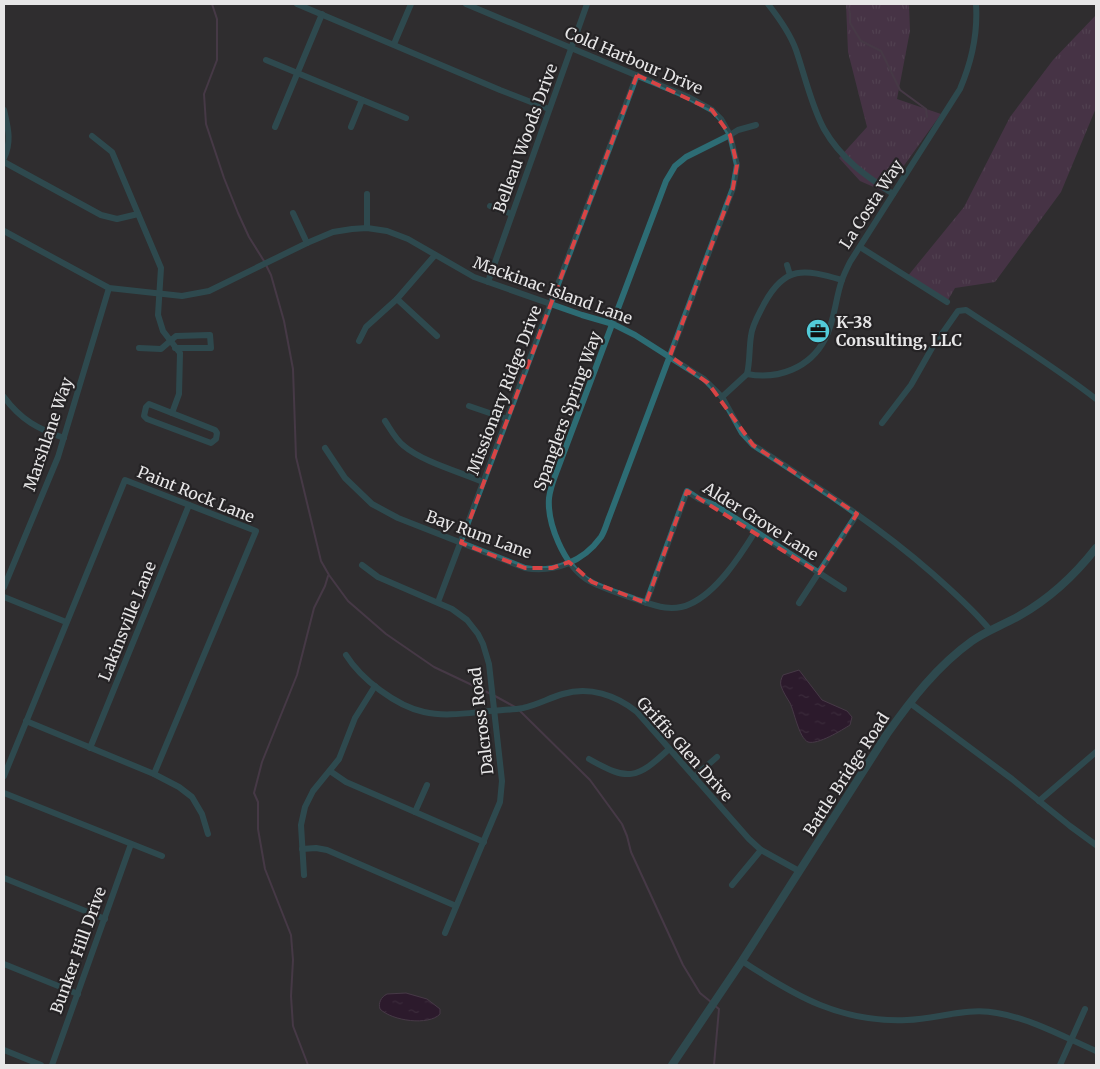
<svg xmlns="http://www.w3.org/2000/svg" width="1100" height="1069" viewBox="0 0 1100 1069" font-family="Merriweather,serif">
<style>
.grass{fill:url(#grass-tufts)}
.water{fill:url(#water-ripples);stroke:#624762}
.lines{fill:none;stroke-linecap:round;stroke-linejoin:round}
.stream{stroke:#624762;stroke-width:2}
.minor{stroke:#2d6c74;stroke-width:6}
.tertiary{stroke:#2d6c74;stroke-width:8}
.marked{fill:none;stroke:#d94445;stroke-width:4;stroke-dasharray:10 6;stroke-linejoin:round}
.labels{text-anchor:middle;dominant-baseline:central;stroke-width:4.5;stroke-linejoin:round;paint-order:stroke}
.street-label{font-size:16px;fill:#e7e6e7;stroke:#252325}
.poi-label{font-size:16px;font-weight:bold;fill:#e7e6e7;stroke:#252325;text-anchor:start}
</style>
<defs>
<pattern id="grass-tufts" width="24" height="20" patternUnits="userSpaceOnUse" patternTransform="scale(1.25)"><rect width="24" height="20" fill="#623b60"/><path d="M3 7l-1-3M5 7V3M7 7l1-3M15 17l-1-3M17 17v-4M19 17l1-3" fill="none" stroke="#785777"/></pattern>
<pattern id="water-ripples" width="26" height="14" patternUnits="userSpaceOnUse" patternTransform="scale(1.25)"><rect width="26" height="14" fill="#290329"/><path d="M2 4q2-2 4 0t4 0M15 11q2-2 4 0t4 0" fill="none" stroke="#482848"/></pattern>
</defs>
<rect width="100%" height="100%" fill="#2f2d2f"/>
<g class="grass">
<path d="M846,4h63l1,27 -13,68 44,15 -56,78 -25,-11 -21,-23 28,-31 -19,-75z"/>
<path d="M1096,15v93l-35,84 -66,90 -40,6 -7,12 -41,-23 57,-70 46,-90 43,-57z"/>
</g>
<g class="water">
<path d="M799,670l23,30 25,11 5,6 -2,8c-8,5 -32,20 -42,17 -9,-4 -14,-31 -18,-39 -3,-5 -7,-11 -9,-17 -1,-4 0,-7 2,-11z"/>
<path d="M406,993l21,6 13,10v5c-11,12 -48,7 -60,-5 -2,-6 1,-12 7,-15z"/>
</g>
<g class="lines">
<g class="stream">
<path d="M212,4l5,15v41l-13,34 2,30 18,54 14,35 11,24 15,24"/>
<path d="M847,4l3,9v10l11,18 20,10 19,39 26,19 1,8"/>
<path d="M266,265l5,10 13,46 9,48 3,88 25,104 8,14 19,26 38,33 48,33 57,27"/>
<path d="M495,696l20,11"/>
<path d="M519,710l71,70 32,44 5,12 4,16 52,113 17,28 11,9"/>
<path d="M308,1065l-15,-39 -2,-30 2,-36 -2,-25 -26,-66 -7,-40v-27l-4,-9 8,-31 35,-87 17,-67 11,-22 3,-10"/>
<path d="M714,1065l5,-56 -5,-4"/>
</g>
<g class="minor">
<path d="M297,4l203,86 49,19"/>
<path d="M768,4c11,14 22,29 28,46 9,26 15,55 28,79 17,30 42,47 69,65"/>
<path d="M394,44l17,-40"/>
<path d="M266,60l140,58"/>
<path d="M4,110c4,18 8,31 0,48"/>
<path d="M275,127l47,-113"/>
<path d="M351,127l11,-27"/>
<path d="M92,136l20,16 49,116 -3,47 5,16 17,22 -1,41 -7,19"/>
<path d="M4,162l97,53 16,4 21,-5"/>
<path d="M490,206l22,8"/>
<path d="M293,213l14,30"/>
<path d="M367,228v-34"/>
<path d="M4,231l105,57 73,8 27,-5 98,-48 26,-11 19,-3 15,-1 20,3 21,8 66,38 108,38 31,9 22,11 69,44 18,18 20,36 11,12c63,41 123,79 180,129 20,18 40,35 57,56"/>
<path d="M860,247l87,55"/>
<path d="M787,265l3,10"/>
<path d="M488,282l99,-278"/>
<path d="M397,299l40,37"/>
<path d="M359,341l7,-14 31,-28 38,-44"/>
<path d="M139,348l22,1 15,-13 34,-1 1,13h-36"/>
<path d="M747,374c31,6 63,-6 78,-35 10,-18 10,-40 17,-59 2,-6 5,-12 8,-18l110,-173c12,-28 18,-55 16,-85"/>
<path d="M4,397c17,23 34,32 60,41"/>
<path d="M722,397l25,-23c3,-12 2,-25 4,-38 1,-11 8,-22 13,-32 21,-39 40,-35 78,-24"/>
<path d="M149,404l66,26 2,3 -1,6 -5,4 -64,-24 -3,-3 2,-9z"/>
<path d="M469,406l38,13"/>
<path d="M385,421c6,9 11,19 19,25 19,16 56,26 79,36"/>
<path d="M882,423l29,-38 21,-37 26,-37 8,-1c44,29 89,57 130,89"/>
<path d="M325,448l20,30 27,26 26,14 127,50c29,5 58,-6 76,-31 4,-6 6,-15 9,-22l123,-327 4,-23 -7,-30 -9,-16 -9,-9 -24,-13 -222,-93"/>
<path d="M755,532c-15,24 -38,60 -65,72 -19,9 -37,1 -55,-5 -16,-6 -35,-11 -49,-20 -22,-15 -39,-55 -37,-81 1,-7 3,-14 6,-22l111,-295 9,-15 11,-9 44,-22 8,-5 18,-5"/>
<path d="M362,565l16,12 74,32 15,11 11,14 5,10 6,20 13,117 -2,21 -55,131"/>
<path d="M4,587l54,-130 51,-169"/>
<path d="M4,597l62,25"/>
<path d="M438,602l199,-527"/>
<path d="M646,603l41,-112 12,8 16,6 129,84"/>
<path d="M799,603l58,-89"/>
<path d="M346,655c15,24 50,51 78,57 21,5 44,1 65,-1 11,-1 23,-1 34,-3 14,-3 26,-10 40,-14 26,-8 53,1 74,18l112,127 12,11 38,21"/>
<path d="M910,703l102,76 58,47 26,19"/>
<path d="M26,721l128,53 25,13 13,10 10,17 6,20"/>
<path d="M90,748l99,-243"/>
<path d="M589,759c39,22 47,21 80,-10"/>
<path d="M330,771l16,11 138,60"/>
<path d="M4,776l121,-296 131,51 -102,243"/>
<path d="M694,777l23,-20"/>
<path d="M4,793l158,63"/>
<path d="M1039,801l57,-49"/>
<path d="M415,812l12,-27"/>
<path d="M302,849l14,-1 11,2 129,56"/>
<path d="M304,875l-3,-50 4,-18 8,-16 26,-32 16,-41 20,-32"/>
<path d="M4,878l101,41"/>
<path d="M732,885l29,-35"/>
<path d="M742,961c53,35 99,62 165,59 30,-1 60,-13 90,-7 35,6 67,24 99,38"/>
<path d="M4,964l74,30"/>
<path d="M4,1050l37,15"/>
<path d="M52,1065l79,-221"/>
<path d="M1060,1065l25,-56"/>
</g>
<path class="tertiary" d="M672,1065l70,-104 145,-227c24,-34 50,-68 85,-93 14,-10 31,-16 47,-25 30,-17 56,-41 77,-68"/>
</g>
<path d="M0 0H1100V1069H0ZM637,75l75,35 18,25 7,30 -4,23 -63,168 38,27 45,62 104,69 -38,59 -132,-82 -41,112 -54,-21 -23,-20 -17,6h-27l-64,-25z" fill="#2f2d2f" fill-opacity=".55" fill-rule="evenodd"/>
<path class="marked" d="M637,75l75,35 18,25 7,30 -4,23 -63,168 38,27 45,62 104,69 -38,59 -132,-82 -41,112 -54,-21 -23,-20 -17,6h-27l-64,-25z"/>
<defs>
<g id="office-disc" transform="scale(1.25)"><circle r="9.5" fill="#52cbd9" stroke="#252325"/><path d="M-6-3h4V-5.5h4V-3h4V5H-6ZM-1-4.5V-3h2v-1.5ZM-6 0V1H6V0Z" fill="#111"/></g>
</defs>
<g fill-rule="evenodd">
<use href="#office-disc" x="818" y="331"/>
</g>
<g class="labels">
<g class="street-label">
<text transform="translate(634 60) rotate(23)">Cold Harbour Drive</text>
<text transform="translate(525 138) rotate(-70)">Belleau Woods Drive</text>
<text transform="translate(871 204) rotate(-57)">La Costa Way</text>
<text transform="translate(553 290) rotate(20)">Mackinac Island Lane</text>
<text transform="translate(504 390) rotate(-69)">Missionary Ridge Drive</text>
<text transform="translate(567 411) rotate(-70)">Spanglers Spring Way</text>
<text transform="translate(48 434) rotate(-71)">Marshlane Way</text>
<text transform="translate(196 494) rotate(22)">Paint Rock Lane</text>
<text transform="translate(761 521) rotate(32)">Alder Grove Lane</text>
<text transform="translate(479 534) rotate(20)">Bay Rum Lane</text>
<text transform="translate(127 621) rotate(-68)">Lakinsville Lane</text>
<text transform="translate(481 721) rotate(-97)">Dalcross Road</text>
<text transform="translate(685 749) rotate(48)">Griffis Glen Drive</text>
<text transform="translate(846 774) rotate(-57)">Battle Bridge Road</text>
<text transform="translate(78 950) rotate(-70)">Bunker Hill Drive</text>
</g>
<g class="poi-label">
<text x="836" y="322">K-38<tspan x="836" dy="18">Consulting, LLC</tspan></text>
</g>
</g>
<rect width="1100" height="1069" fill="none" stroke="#e7e6e7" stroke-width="10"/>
</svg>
